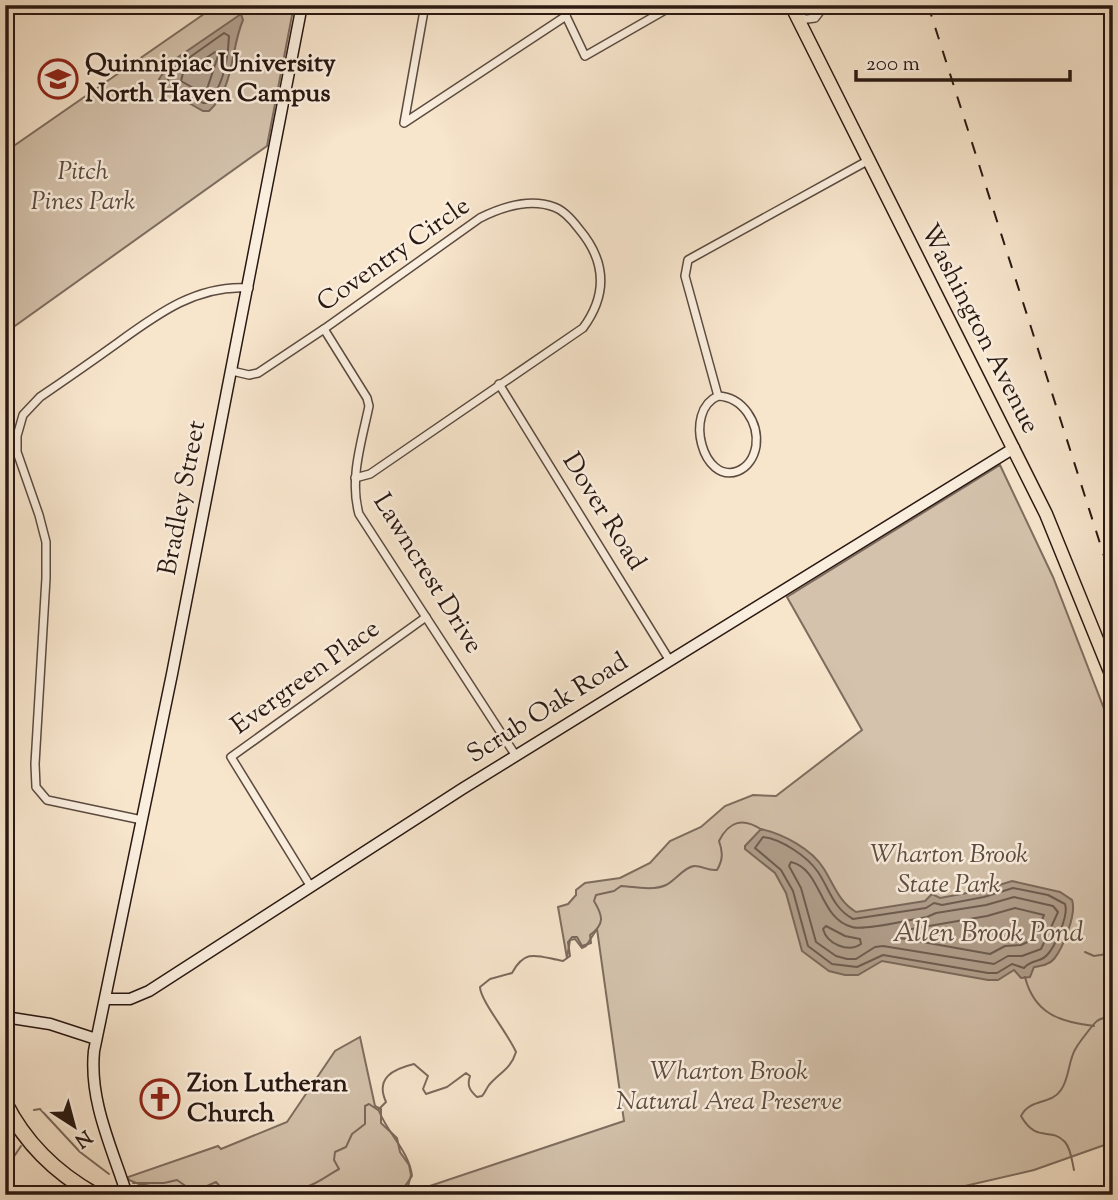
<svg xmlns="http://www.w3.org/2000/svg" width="1118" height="1200" viewBox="0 0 1118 1200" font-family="'Sorts Mill Goudy',serif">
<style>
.green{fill:#d4c2ac;stroke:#7e6d5f;stroke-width:2}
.water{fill:#b19f8d;stroke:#7b695c;stroke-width:2}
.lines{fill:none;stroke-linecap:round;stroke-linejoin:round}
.shore{stroke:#6d5c50;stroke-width:2}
.stream{stroke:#7b695c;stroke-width:2}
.street-casing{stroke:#5c4b40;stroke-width:10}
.secondary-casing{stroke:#291812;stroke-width:13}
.primary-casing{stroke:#291812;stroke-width:15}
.highway-casing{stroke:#291812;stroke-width:17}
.street{stroke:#faeede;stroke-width:7}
.secondary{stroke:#faeede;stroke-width:10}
.primary{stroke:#f7e5cc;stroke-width:12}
.highway{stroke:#f7e5cc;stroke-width:14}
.rail{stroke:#291812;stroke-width:2;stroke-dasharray:12 12;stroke-linecap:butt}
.labels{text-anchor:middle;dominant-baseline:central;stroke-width:5;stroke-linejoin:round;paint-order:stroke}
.poi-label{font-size:26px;font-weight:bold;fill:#291812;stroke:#faeede;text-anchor:start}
.park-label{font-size:26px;font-style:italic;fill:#5c4b40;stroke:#faeede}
.street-label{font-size:26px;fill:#291812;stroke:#faeede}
.water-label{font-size:28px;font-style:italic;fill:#5f4e43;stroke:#faeede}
</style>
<rect width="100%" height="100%" fill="#f7e5cc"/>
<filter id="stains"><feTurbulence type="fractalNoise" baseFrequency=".00286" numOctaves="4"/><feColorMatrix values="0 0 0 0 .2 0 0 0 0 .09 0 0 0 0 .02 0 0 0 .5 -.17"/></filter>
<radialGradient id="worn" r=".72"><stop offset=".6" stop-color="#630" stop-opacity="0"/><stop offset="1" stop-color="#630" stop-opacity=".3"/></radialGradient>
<g class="green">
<path d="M217,5h77l-27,141 -262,187v-181z"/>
<path d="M1000,465l53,112 60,155v410l-79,28 -108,25h-724l-63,-11 -10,-4 -1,-3 90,-31 3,3 66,-27 48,-71 25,-14 15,69 6,3v14l16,15 3,14 9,13 2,10 -5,19 218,-73 -27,-192 -11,17 -4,2 -7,-9 -5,1 -3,18 -9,-51 10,-3 8,-9v-5l9,-7 35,-5 30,-15 20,-22 31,-14 24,-21 28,-11 23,1 86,-66 -75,-133z"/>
</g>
<g class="water">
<path d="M241,14l2,6c-13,30 -8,67 -34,91h-6l-40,-23 -4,-9 12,-17z"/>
<path d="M761,829c22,5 51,20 63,40 10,16 15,33 32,43l69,-11 7,-7 8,4 43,-8 29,-9 48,11 12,8c5,13 -9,48 -18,59 -5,6 -13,7 -20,8l-4,10 -9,1 -7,-8 -16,10h-10l-106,-19 -24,14h-13l-16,-4 -27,-20 -16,-58 -11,-20 -30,-24v-3z"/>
</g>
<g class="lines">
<g class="shore">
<path d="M224,33l5,3c-1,21 -5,51 -22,67h-4l-35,-20v-4l8,-12z"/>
<path d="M215,52l3,4 -12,36 -4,1 -21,-12 2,-8z"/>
<path d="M763,837c18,2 44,19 55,35 12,18 15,36 35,47l73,-11 8,-5 8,2 42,-8 29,-9 35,7 17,9c4,11 -10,43 -18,51 -7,8 -15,4 -23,13l-12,-4 -15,9h-9l-105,-18 -26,12 -25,-3 -24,-18 -15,-55 -12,-21 -26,-22z"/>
<path d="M791,862c31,7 28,57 61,65 12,4 60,-8 75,-10l9,-4 50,-8 28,-8 39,9 5,6 -17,37 -19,7h-14l-14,8 -111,-18 -8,1 -19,12h-9l-11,-3 -20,-14 -15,-54 -12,-22z"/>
<path d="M1015,908l29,7 -10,24 -13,6 -16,1 -15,8 -90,-16 -3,-3 3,-4 87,-15z"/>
<path d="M826,926l19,10 15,3 1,5c-13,9 -34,0 -38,-15z"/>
</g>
<g class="stream">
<path d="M1085,952l9,4 19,-3"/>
<path d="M1025,977c9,36 34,45 69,49"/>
<path d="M34,1110l6,-1 40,43 29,22"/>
<path d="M379,1111c9,23 30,40 33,65l-9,13 2,6"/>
<path d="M5,1164l6,-3 10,-15"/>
<path d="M1074,1170c-2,-9 -3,-21 -9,-28 -15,-16 -28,2 -44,-26 9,-18 30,-11 40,-26 9,-13 7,-30 15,-42 2,-4 18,-25 21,-27 4,-3 11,-4 16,-4"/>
<path d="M133,1183h31l13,-3 17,12 8,1 5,-7 9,-4 9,10c21,2 61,3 81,-5 13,-4 22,-12 33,-18l-5,-9 1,-8 11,-5 6,-13 13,-10v-18l4,-2 9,6 8,-8c-11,-24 7,-33 28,-38l14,12 -5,13 3,5 21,-7 19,-14 4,3c-3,9 -1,14 7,21l5,-1c3,-3 4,-7 7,-11 10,-12 22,-16 27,-33 -7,-17 -36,-52 -36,-65l10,-8 22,-6c14,-26 27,-16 51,-12l7,-5 -2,-14 4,-5h5l5,9 9,-3 -1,-8c15,-11 13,-19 4,-34l2,-6 18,-4 7,-5c13,1 33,5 45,-1 9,-4 19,-19 29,-19 7,0 13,5 22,4 6,-10 6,-18 2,-29 10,-20 24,-24 43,-11"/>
</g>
<g class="street-casing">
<g id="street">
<path d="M425,5l-21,118 162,-107 -5,-11"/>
<path d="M566,16l19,40 89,-51"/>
<path d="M798,20l7,-10 6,-5"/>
<path d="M799,20l16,-2 10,-13"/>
<path d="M324,329l43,69 2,8c-7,34 -20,73 -10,108l157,242"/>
<path d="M232,371l17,4 9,-2 66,-44 156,-111c22,-11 50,-20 74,-11 9,3 19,14 25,22 27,32 29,65 4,99l-213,146 -15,4"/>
<path d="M499,384l171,277"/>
<path d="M718,396l-33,-120 3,-16 181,-100"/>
<path d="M718,396c25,1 41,27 38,50 -2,11 -8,21 -18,25 -35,14 -55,-60 -20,-75z"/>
<path d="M142,820l-95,-20 -11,-13 -1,-23 11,-186v-36l-7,-27 -22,-63v-16l6,-21 17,-18c25,-17 51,-35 76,-53 40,-29 81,-60 133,-56"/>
<path d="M311,887l-80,-130 195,-140"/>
</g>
</g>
<g class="secondary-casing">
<g id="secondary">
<path d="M106,999h24l19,-8 313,-202 552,-341"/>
<path d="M5,1017l45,7 46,15"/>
<path d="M127,1195c-15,-47 -38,-94 -33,-144l78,-377 130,-669"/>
</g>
</g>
<g class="primary-casing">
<path id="primary" d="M791,5l255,509 67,165"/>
</g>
<g class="highway-casing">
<g id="highway">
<path d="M5,1103c20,40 51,70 90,92"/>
<path d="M1101,1195l12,-5"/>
</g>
</g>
<use href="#street" class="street"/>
<use href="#secondary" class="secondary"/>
<use href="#primary" class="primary"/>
<use href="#highway" class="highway"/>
<path class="rail" d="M928,5l185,579"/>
</g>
<defs>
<g id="university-ring" transform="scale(2.0125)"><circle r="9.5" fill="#faeede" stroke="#8f2418" stroke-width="1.5"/><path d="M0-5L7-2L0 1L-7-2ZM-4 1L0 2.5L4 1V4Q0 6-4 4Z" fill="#8f2418"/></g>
<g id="church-ring" transform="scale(2.0125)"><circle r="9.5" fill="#faeede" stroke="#8f2418" stroke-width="1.5"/><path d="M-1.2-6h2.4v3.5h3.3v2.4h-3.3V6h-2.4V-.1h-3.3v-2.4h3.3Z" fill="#8f2418"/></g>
</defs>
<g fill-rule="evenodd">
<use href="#university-ring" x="58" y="79"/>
<use href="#church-ring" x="160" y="1099"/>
</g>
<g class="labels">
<g class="poi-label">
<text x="85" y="64">Quinnipiac University<tspan x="85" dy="30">North Haven Campus</tspan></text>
<text x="187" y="1084">Zion Lutheran<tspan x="187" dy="30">Church</tspan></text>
</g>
<g class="park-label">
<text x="83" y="172">Pitch<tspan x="83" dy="30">Pines Park</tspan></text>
<text x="949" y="855">Wharton Brook<tspan x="949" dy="30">State Park</tspan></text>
<text x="729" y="1072">Wharton Brook<tspan x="729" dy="30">Natural Area Preserve</tspan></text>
</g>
<g class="street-label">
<text transform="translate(394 255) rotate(-35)">Coventry Circle</text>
<text transform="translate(979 329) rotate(63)">Washington Avenue</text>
<text transform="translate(183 498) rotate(-79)">Bradley Street</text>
<text transform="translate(603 512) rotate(58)">Dover Road</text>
<text transform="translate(427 574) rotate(58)">Lawncrest Drive</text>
<text transform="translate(306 678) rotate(-36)">Evergreen Place</text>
<text transform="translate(548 709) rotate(-32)">Scrub Oak Road</text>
</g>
<g class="water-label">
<text x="988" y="934">Allen Brook Pond</text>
</g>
</g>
<rect width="1118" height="1200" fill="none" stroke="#f7e5cc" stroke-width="28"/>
<rect x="7" y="7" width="1104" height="1186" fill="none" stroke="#291812" stroke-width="3.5"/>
<rect x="14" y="14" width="1090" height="1172" fill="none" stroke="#291812" stroke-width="2"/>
<g transform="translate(74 1126) rotate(144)" stroke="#faeede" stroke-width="5" paint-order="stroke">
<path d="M0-5L12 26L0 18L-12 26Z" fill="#291812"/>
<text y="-10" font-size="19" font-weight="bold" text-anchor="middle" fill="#291812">N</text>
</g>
<path d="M856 70v10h214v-10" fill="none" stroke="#291812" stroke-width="3.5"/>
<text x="866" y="70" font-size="21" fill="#291812" stroke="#faeede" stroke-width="5" paint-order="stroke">200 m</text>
<rect width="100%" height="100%" filter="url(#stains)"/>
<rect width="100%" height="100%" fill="url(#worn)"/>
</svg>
